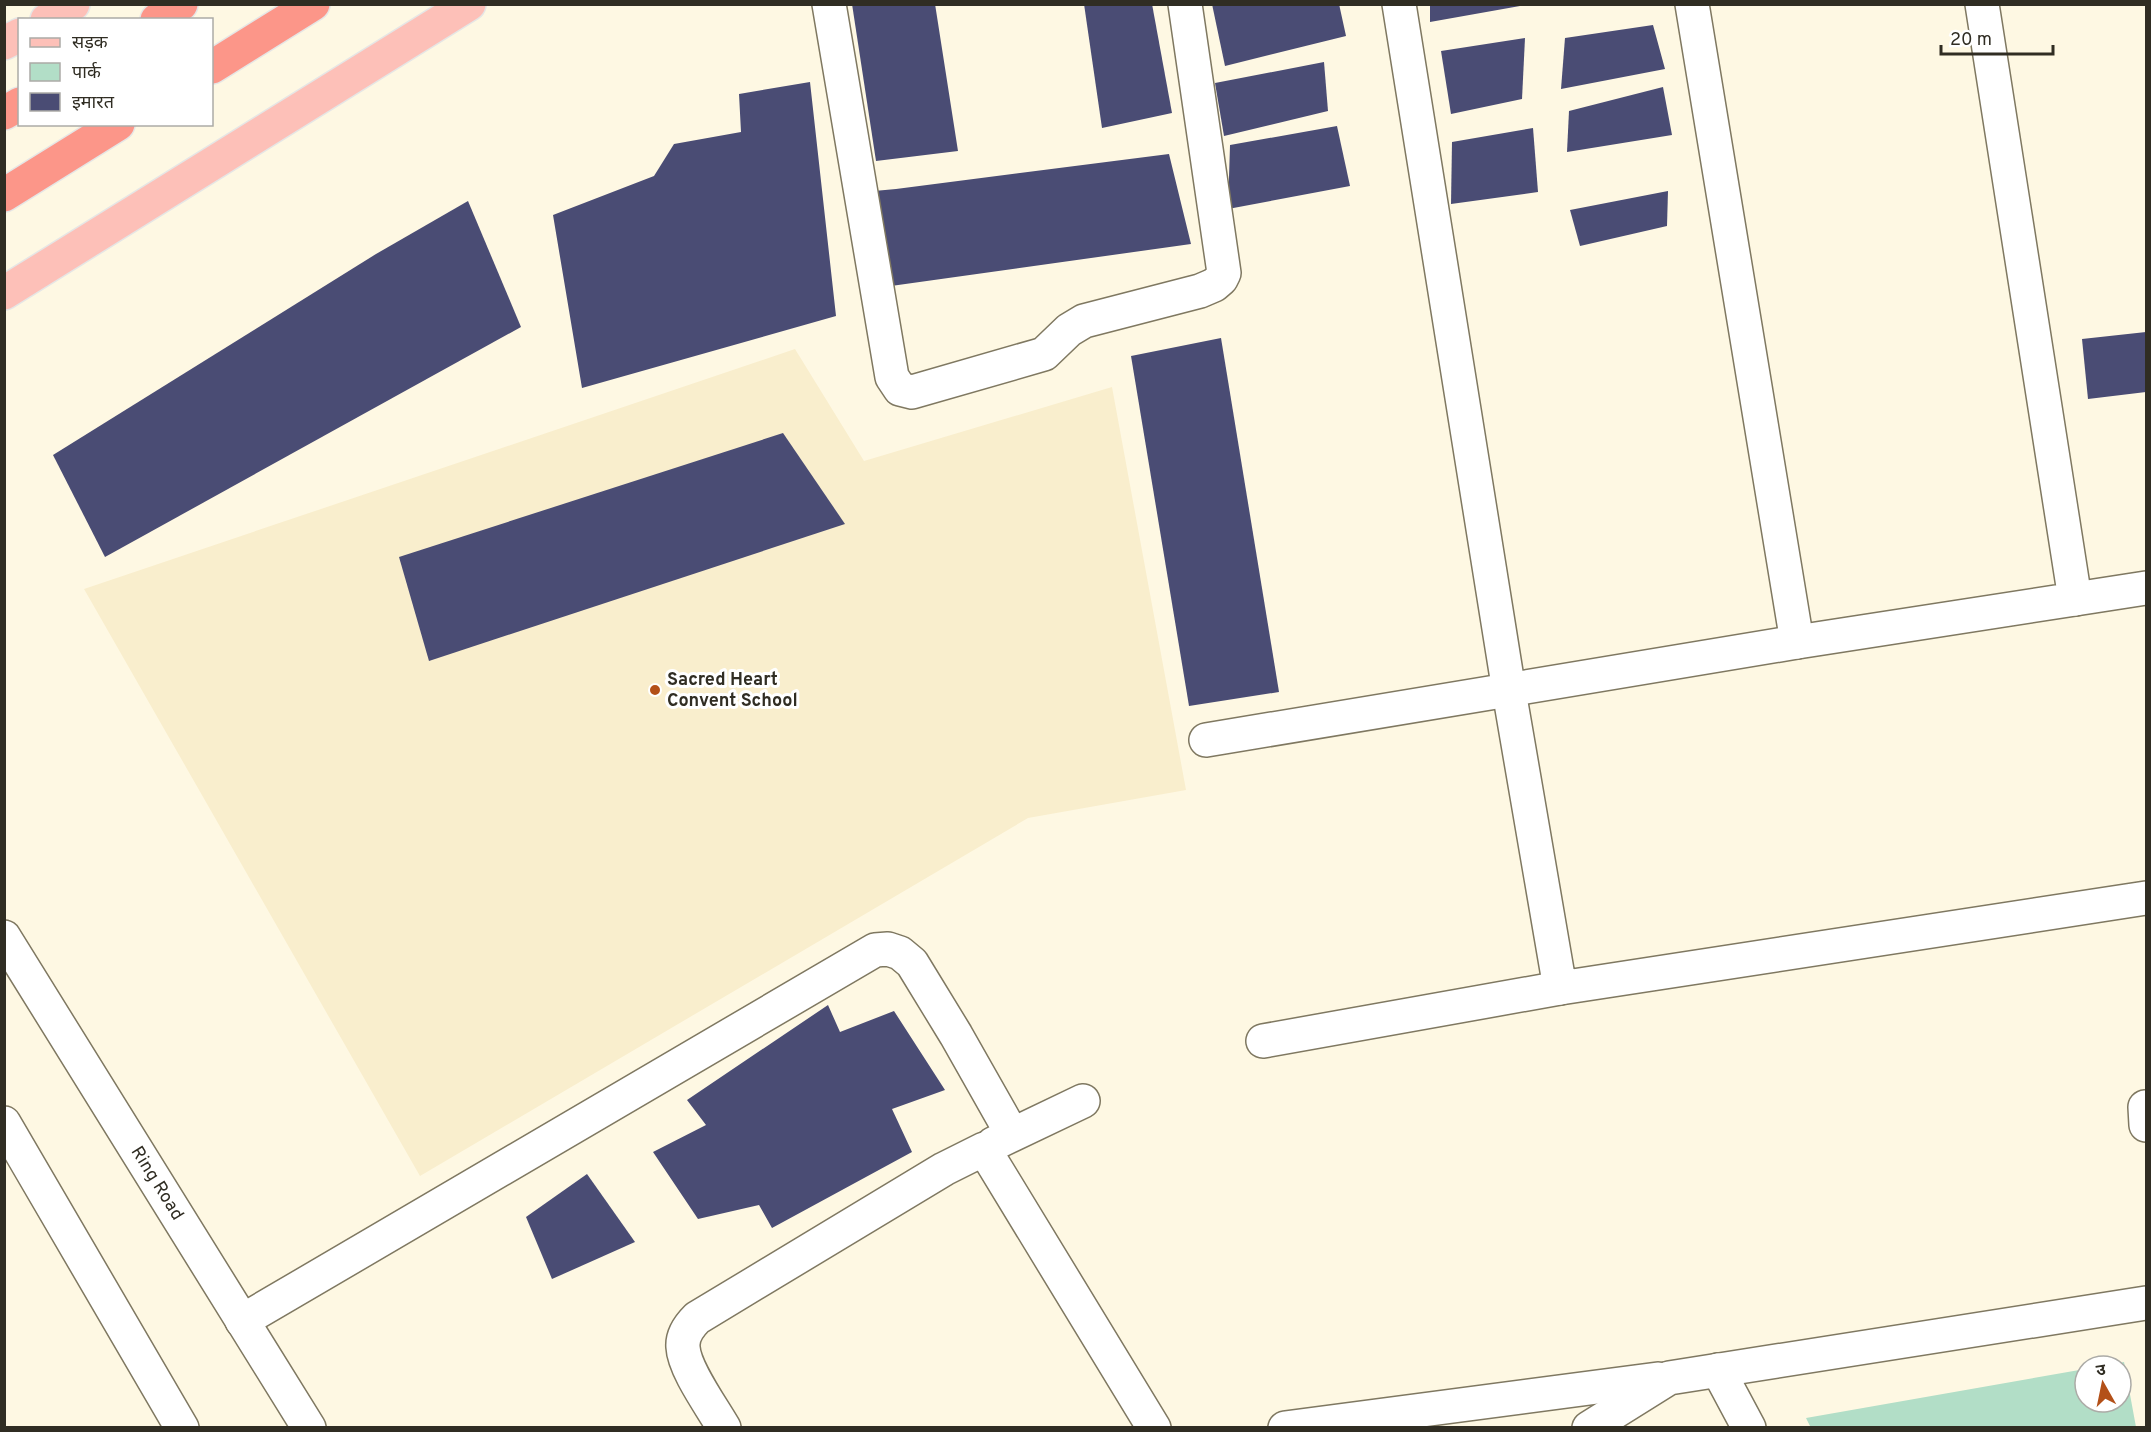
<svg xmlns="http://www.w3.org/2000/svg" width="2151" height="1432" viewBox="0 0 2151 1432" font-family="Overpass,'Noto Sans Devanagari',sans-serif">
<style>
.built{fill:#f9eecd}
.green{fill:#b2dec7}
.building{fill:#4a4c74}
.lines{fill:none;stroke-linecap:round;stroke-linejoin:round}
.minor-casing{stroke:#7f7861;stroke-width:36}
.major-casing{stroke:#e6e6e5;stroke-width:36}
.highway-casing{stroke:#e6e6e5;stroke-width:36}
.minor{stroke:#fff;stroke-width:33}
.major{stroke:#fdc0b8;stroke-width:33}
.highway{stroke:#fc9689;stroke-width:33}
.poi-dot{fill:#b35018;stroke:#fff;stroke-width:2}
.labels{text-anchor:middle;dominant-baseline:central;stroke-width:6;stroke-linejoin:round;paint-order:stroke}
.poi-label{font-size:18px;font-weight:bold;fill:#302d23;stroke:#fff;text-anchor:start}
.street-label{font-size:18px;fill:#302d23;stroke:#fff}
</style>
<rect width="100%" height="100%" fill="#fef8e3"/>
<path class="built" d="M795,349l69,112 248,-74 74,403 -158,28 -608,358 -336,-587z"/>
<path class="green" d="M2124,1362l12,65 -325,1 -5,-10 279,-49v33h36v-36h-18z"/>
<g class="building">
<path d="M852,4h83l23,147 -82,10z"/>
<path d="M1084,4h68l20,109 -70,15z"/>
<path d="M1212,4h127l7,32 -121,30z"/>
<path d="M1430,4h90v2l-90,16z"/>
<path d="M1653,25l12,44 -104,20 4,-51z"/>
<path d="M1525,38l-3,61 -71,15 -10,-63z"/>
<path d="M1324,62l4,49 -104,25 -9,-53z"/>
<path d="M810,82l26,234 -254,72 -29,-173 101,-39 20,-32 67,-12 -2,-38z"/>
<path d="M1663,87l9,48 -105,17 2,-41z"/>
<path d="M1337,126l13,60 -122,23 2,-64z"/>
<path d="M1533,128l5,64 -87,12 1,-62z"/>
<path d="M1169,154l22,90 -300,42 -17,-95 22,-2z"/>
<path d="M1668,191l-1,35 -87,20 -10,-36z"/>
<path d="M468,201l53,126 -416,230 -52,-102 323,-201z"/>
<path d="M2146,332v60l-58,7 -6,-60z"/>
<path d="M1221,338l58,354 -90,14 -58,-350z"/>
<path d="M783,433l62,91 -416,137 -30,-104z"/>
<path d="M828,1005l12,27 54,-21 51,79 -53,19 20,43 -140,76 -13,-23 -61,14 -45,-67 53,-27 -19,-25z"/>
<path d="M587,1174l48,68 -83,37 -26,-62z"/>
</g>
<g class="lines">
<g class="minor-casing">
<g id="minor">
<path d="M829,4l63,373 8,12 12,3 132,-38 25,-24 15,-9 116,-30 14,-6 7,-6 3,-6 -39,-269"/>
<path d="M1399,4l110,687 51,297 586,-90"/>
<path d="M1692,4l105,638"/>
<path d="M2075,599l71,-11"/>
<path d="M1206,740l591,-98 278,-43 -93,-595"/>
<path id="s1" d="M4,937l305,491"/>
<path d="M1263,1041l297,-53"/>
<path d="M2145,1107l1,18"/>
<path d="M4,1123l178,305"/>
<path d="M993,1144l90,-43"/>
<path d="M242,1321l633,-371 13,-1 12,4 12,10 44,72 56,99"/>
<path d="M1718,1370l31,58"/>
<path d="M724,1428c-12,-21 -40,-59 -41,-81 -1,-12 6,-21 14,-29l247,-149 40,-20 170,279"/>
<path d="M1285,1428l373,-49"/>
<path d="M1589,1428l80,-50 477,-75"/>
</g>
</g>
<g class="major-casing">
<g id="major">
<path d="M47,20l26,-16"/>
<path d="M4,43l16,-8"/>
<path d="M4,293l465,-289"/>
</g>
</g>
<g class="highway-casing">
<g id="highway">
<path d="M157,20l24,-16"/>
<path d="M212,67l101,-63"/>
<path d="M4,113l16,-9"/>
<path d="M4,195l114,-71"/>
</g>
</g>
<use href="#minor" class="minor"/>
<use href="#major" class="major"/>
<use href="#highway" class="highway"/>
</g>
<circle class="poi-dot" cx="655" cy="690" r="6"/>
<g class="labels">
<g class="poi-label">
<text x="667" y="680">Sacred Heart<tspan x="667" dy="21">Convent School</tspan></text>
</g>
<g class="street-label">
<text stroke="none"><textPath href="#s1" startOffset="290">Ring Road</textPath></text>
</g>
</g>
<rect width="2151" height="1432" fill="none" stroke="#302d23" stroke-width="12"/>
<rect x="18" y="18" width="195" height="108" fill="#ffffff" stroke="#acaba7" stroke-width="1.5"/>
<rect x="30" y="38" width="30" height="9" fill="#fdc0b8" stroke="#acaba7" stroke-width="1.5"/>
<text x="72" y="48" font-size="18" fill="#302d23">सड़क</text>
<rect x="30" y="63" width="30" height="18" fill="#b2dec7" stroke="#acaba7" stroke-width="1.5"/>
<text x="72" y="78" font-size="18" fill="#302d23">पार्क</text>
<rect x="30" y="93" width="30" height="18" fill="#4a4c74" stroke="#acaba7" stroke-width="1.5"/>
<text x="72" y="108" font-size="18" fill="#302d23">इमारत</text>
<g transform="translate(2103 1384) rotate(351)"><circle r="28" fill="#ffffff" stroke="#acaba7" stroke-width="1.5"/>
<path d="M0-4.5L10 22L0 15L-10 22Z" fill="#b35018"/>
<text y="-9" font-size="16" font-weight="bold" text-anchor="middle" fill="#302d23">उ</text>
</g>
<path d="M1941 45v9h112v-9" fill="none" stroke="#302d23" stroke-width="3"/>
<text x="1950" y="45" font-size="18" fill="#302d23" stroke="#ffffff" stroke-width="4.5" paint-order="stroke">20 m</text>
</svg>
